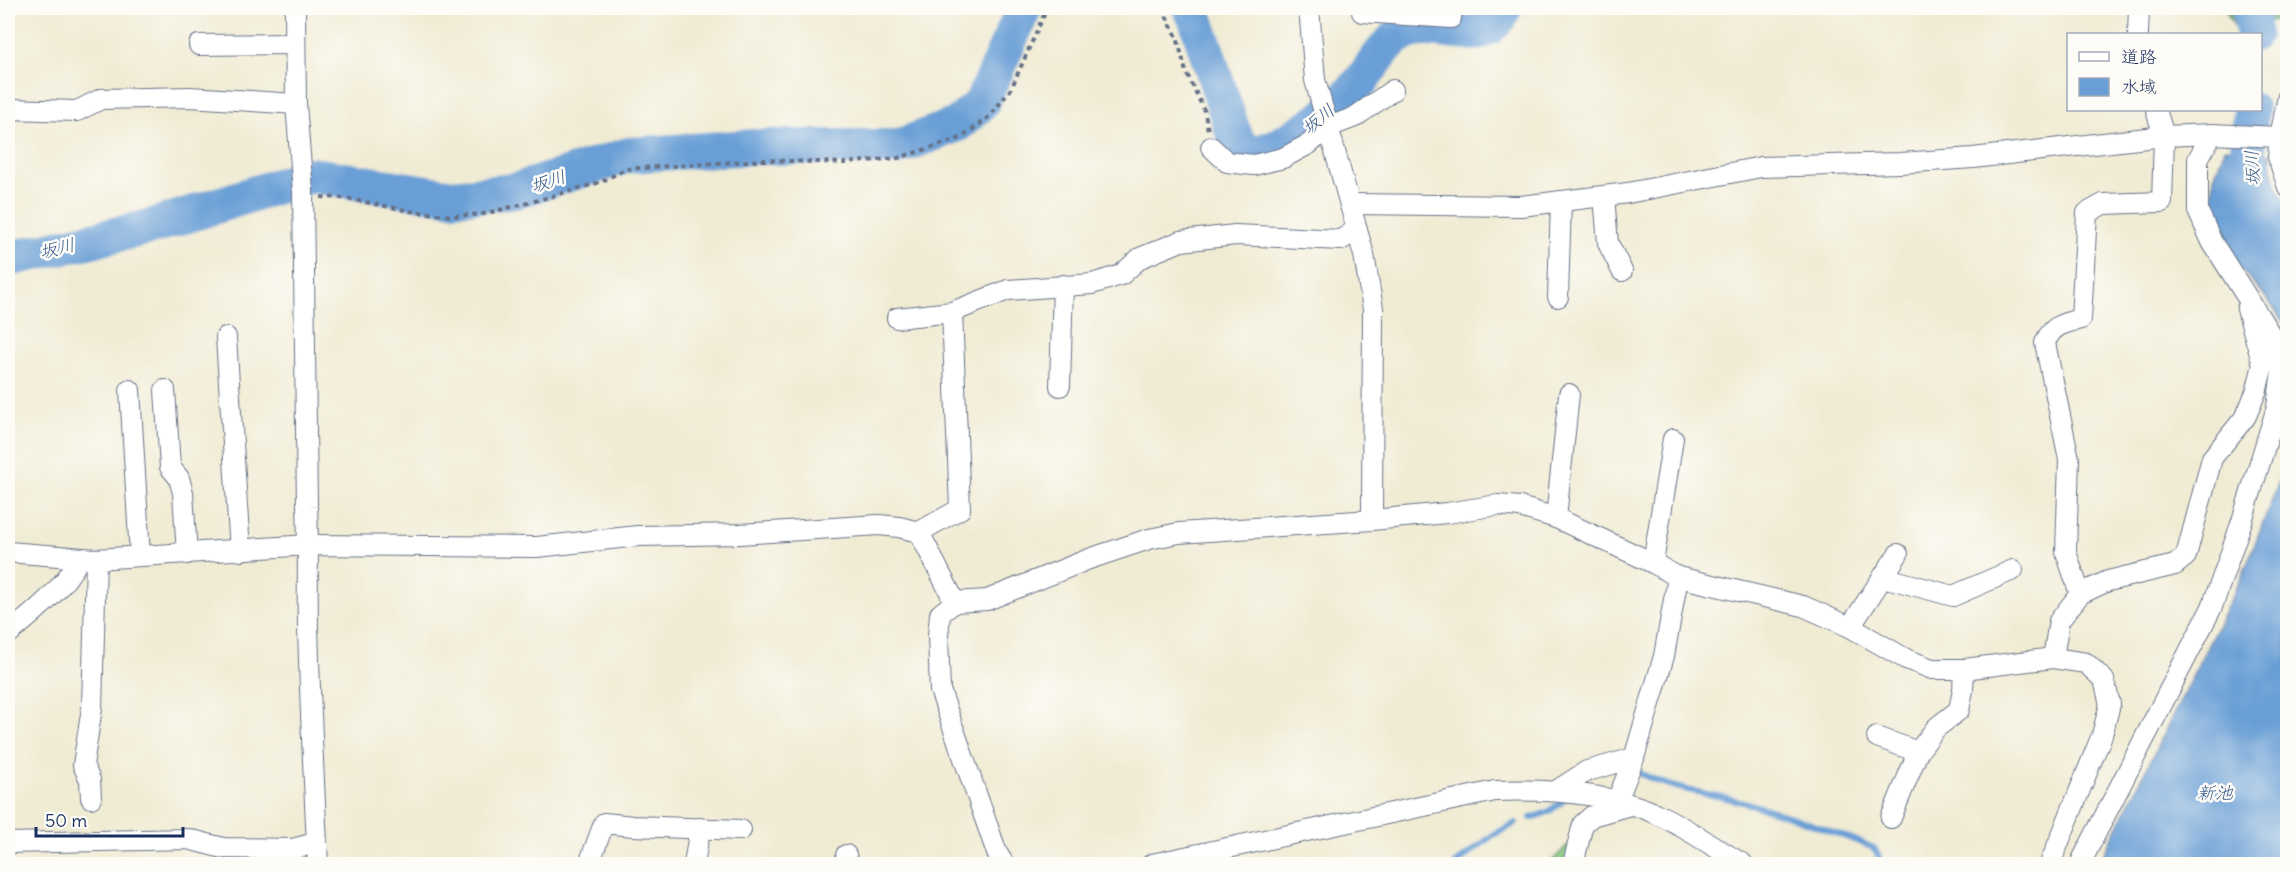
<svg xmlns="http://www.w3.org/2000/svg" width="2295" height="872" viewBox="0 0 2295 872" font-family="Delius,'Klee One',sans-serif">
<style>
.green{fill:#88c880;stroke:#527c6f;stroke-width:1.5}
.forest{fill:#6eac6e;stroke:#446e66;stroke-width:1.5}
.water{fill:#699fd6;stroke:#42679a;stroke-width:1.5}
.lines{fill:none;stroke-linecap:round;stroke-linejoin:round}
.stream{stroke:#699fd6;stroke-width:6}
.river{stroke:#699fd6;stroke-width:36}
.minor-casing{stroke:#667187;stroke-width:22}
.path{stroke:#667187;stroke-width:4;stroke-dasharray:4.5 4.5;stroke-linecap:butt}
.minor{stroke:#fff;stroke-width:20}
.labels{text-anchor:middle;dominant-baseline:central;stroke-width:5;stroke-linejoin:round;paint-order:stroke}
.water-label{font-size:18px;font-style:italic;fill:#3a5c8e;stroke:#fdfcf7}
</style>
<rect width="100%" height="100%" fill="#fdfcf7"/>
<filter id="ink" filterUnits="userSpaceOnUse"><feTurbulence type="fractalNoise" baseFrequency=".0167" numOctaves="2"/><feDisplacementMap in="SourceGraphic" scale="12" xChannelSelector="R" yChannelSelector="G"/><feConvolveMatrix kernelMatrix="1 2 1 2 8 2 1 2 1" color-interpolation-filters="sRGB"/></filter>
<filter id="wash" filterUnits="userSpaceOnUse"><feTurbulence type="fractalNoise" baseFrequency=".008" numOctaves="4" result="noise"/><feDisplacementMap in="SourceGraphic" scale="24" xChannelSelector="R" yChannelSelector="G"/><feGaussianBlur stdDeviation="1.35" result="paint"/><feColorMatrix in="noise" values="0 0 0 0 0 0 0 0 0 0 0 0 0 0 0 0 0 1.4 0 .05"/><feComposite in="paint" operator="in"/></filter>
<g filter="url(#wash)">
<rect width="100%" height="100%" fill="#f0ebd3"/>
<path class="green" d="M1574,839l-6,25h-19z"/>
<path class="forest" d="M2224,8h54l3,10 -43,14z"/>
<g class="water">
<path d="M2225,148l46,6c0,19 6,35 16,51v123l-19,-28 -32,-36 -24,-59 2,-28z"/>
<path d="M2287,447v417h-188l143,-287 40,-103z"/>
</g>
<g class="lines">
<g class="stream">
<path d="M1636,771c39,21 66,20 107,31 44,12 88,29 131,46l9,16"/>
<path d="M1531,818l17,-6 15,-11"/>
<path d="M1456,864l37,-29 23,-12"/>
</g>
<g class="river">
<path d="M1190,8l6,11 36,110 9,20c6,1 13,4 18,3 26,-4 82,-47 98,-66 15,-17 28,-46 50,-54 36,-13 76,22 97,-24"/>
<path d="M2250,8l3,26"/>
<path d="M2251,110l-3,40 2,38 38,65"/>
<path d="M8,259l142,-32 162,-52 141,22 62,-6 114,-36 125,-8h144l60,-23 23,-20 43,-96"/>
</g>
</g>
</g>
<g filter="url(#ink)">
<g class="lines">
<g class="minor-casing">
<g id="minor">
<path d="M295,8l1,96 7,88 4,315c2,39 0,79 1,119 2,80 6,159 10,238"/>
<path d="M1309,8l6,72 49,175 9,54 -1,211"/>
<path d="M1362,8v4l89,6 1,-10"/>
<path d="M2138,34l1,-26"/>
<path d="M199,45l96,-1"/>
<path d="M2288,96l-8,41 -2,20 10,30"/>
<path d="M8,109l69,2 24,-12 89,-2 106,7"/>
<path d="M1211,147l16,15 27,3 29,-7 26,-14 20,-17 26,-10 38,-27"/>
<path d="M1604,196l4,47 14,28"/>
<path d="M1350,204l171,2 107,-13 133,-26 139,-4 73,-5 191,-22 48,-2 68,3"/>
<path d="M1558,297l3,-96"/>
<path d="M897,318l55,-6"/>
<path d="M226,337l14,214"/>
<path d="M1060,386l3,-101"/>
<path d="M130,390l10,166"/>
<path d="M165,390l5,77 9,11 4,15 4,61"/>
<path d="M1556,518l13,-124"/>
<path d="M919,532l41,-23 -8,-197 56,-22 84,-6 29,-9 19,-17 41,-17 54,-6 106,5 16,-11"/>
<path d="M8,552l88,7 213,-14 228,2 101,-11 102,-2 139,-9 20,2 20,5 36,70 32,-2 102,-41 60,-20 30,-6 193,-13 75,-7 51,-8 22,2 36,11 97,45 25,14 125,29 47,21 56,32 26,10h32l89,-11 33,5 18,17 6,24 -8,31 -52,129"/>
<path d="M1653,563l20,-124"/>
<path d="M1883,577l70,19 60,-26"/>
<path d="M2080,594l-14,-42 3,-93 -24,-116c7,-18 19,-20 36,-24l6,-106 16,-9 59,-2 2,-66 -8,-26"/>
<path d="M955,602l-15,12 -2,22 2,54 57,163 7,11"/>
<path d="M1850,627l48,-73"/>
<path d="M8,634c27,-22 55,-45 72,-76"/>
<path d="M2053,658l6,-37 21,-27 28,-13 67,-16 11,-9 26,-98 34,-42 10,-24 7,-27 -16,-56"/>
<path d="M1877,737l41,15"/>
<path d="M1556,791l31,-20 47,-13 30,-102 14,-79"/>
<path d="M91,798l-1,-18 -7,-15 9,-57 4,-149"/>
<path d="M1617,801l17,-43"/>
<path d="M1891,818l27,-66 18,-24 23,-18 4,-20 1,-21"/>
<path d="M8,843l180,-4 35,9 69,1 24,-6"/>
<path d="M846,855l2,9"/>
<path d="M589,864l15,-41 29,3 108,4"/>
<path d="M694,864l6,-36"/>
<path d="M1152,864l343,-73c53,-2 110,1 160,22 29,13 60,35 88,51"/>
<path d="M1573,864l10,-40 9,-8 35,-10"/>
<path d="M2080,864l132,-257 30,-86 35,-114 5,-36 -6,-28 -64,-101 -14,-31v-52l14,-25"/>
</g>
</g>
<g class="path">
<path d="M1162,8l15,29 9,35 19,40 3,19"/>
<path d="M321,197l24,1 65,13 43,5 30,-2 45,-11 73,-21 24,-13 139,-9 80,3 54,-5 63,-20 29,-22 21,-27 36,-81"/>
</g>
<use href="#minor" class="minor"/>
</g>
</g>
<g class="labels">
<g class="water-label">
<text transform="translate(1318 119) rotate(-40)">坂川</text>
<text transform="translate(2252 168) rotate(-93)">坂川</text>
<text transform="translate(548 181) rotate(-18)">坂川</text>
<text transform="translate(57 248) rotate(-13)">坂川</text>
<text x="2215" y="792">新池</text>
</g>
</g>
<rect width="2295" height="872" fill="none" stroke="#fdfcf7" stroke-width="30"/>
<rect x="2067" y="33" width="195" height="78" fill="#fdfcf7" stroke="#a3aaba" stroke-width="1.5"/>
<rect x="2079" y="52" width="30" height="9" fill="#ffffff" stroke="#a3aaba" stroke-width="1.5"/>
<text x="2121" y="63" font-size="18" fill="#1b2f5e">道路</text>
<rect x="2079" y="78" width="30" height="18" fill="#699fd6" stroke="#a3aaba" stroke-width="1.5"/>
<text x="2121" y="93" font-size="18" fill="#1b2f5e">水域</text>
<path d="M36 827v9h147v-9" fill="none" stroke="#1b2f5e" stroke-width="3"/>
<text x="45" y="827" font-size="18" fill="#1b2f5e" stroke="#fdfcf7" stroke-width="4.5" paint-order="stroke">50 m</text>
</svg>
